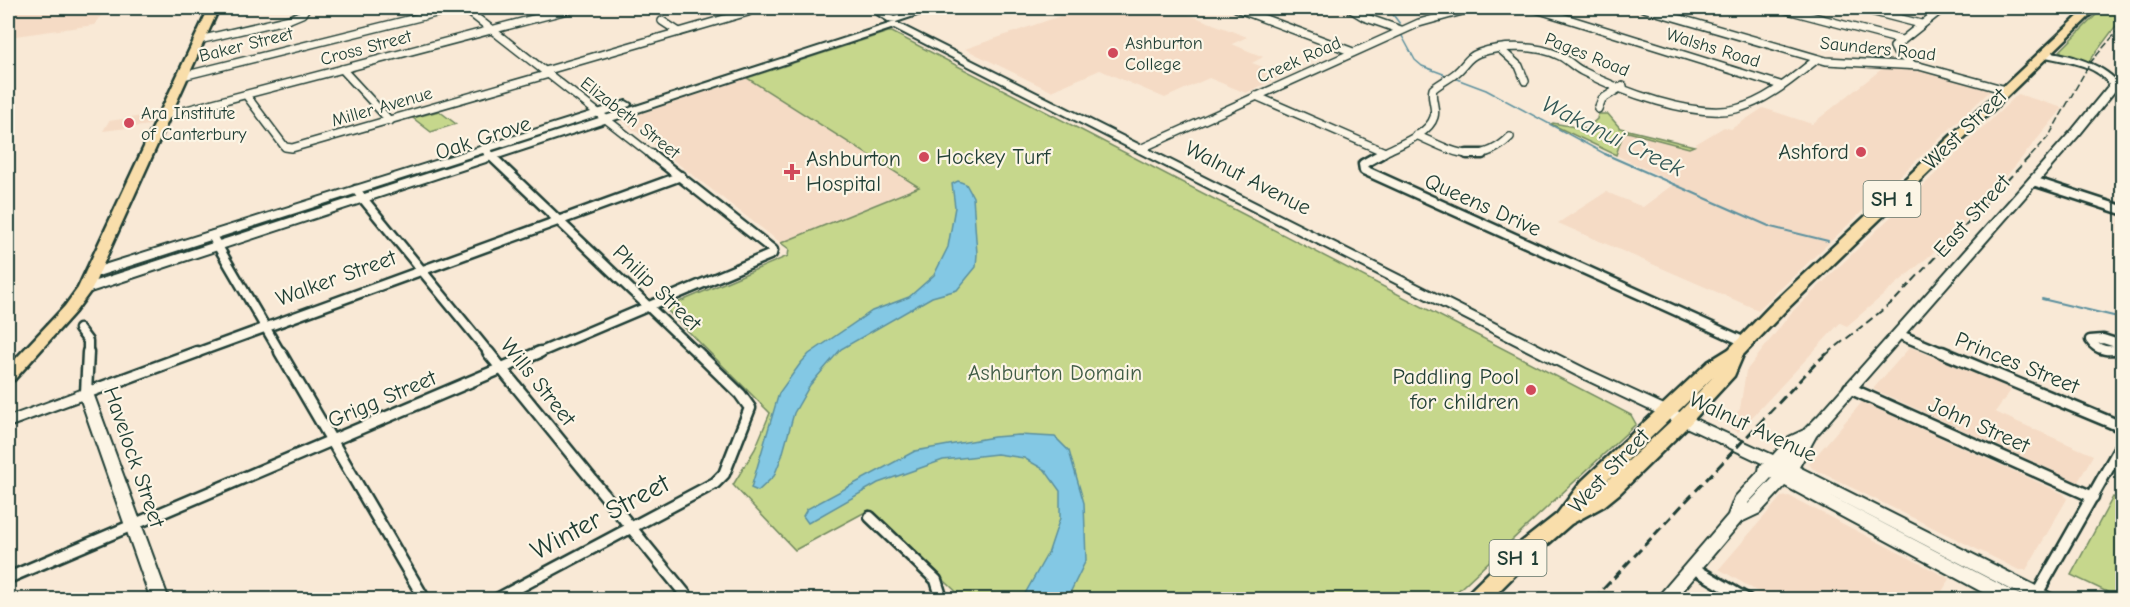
<svg xmlns="http://www.w3.org/2000/svg" width="2130" height="607" viewBox="0 0 2130 607" font-family="'Comic Neue',sans-serif">
<style>
.built{fill:#f5dbc5}
.green{fill:#c6d78c;stroke:#728a60;stroke-width:1.5}
.water{fill:#83c8e4;stroke:#5b909e;stroke-width:1.5}
.lines{fill:none;stroke-linecap:round;stroke-linejoin:round}
.stream-far1{stroke:#5b909e;stroke-width:1.5}
.stream{stroke:#5b909e;stroke-width:2}
.street-far2-casing{stroke:#1f3d34;stroke-width:10}
.street-far1-casing{stroke:#1f3d34;stroke-width:13}
.street-casing{stroke:#1f3d34;stroke-width:15}
.secondary-casing{stroke:#1f3d34;stroke-width:4}
.primary-casing{stroke:#1f3d34;stroke-width:5}
.highway-casing{stroke:#1f3d34;stroke-width:5}
.street-far2{stroke:#fcf5e5;stroke-width:7}
.street-far1{stroke:#fcf5e5;stroke-width:8}
.street{stroke:#fcf5e5;stroke-width:10}
.secondary{fill:#fcf5e5;fill-rule:evenodd}
.primary{fill:#f9deab;fill-rule:evenodd}
.highway{fill:#f9deab;fill-rule:evenodd}
.rail-far2{stroke:#1f3d34;stroke-width:1.5;stroke-dasharray:7 3;stroke-linecap:butt}
.rail-far1{stroke:#1f3d34;stroke-width:2;stroke-dasharray:8 4.5;stroke-linecap:butt}
.rail{stroke:#1f3d34;stroke-width:3;stroke-dasharray:10 5;stroke-linecap:butt}
.poi-dot{fill:#d1495b;stroke:#fcf5e5;stroke-width:2}
.labels{text-anchor:middle;dominant-baseline:central;stroke-width:4.5;stroke-linejoin:round;paint-order:stroke}
.far-poi-label{font-size:18px;fill:#1f3d34;stroke:#fcf5e5;text-anchor:start}
.far-street-label{font-size:18px;fill:#1f3d34;stroke:#fcf5e5}
.shield{fill:#fcf5e5;stroke:#617469;stroke-width:1.5}
.shield-label{font-size:21px;font-weight:bold;fill:#1f3d34}
.street-label{font-size:22px;fill:#1f3d34;stroke:#fcf5e5}
.poi-label{font-size:22px;fill:#1f3d34;stroke:#fcf5e5;text-anchor:end}
.park-label{font-size:22px;fill:#405c46;stroke:#fcf5e5}
.water-label{font-size:24px;font-style:italic;fill:#335957;stroke:#fcf5e5}
.near-street-label{font-size:27px;fill:#1f3d34;stroke:#fcf5e5}
</style>
<rect width="100%" height="100%" fill="#f9e9d6"/>
<filter id="ink" filterUnits="userSpaceOnUse"><feTurbulence type="fractalNoise" baseFrequency=".0167" numOctaves="2"/><feDisplacementMap in="SourceGraphic" scale="12" xChannelSelector="R" yChannelSelector="G"/><feConvolveMatrix kernelMatrix="1 2 1 2 8 2 1 2 1" color-interpolation-filters="sRGB"/></filter>
<g filter="url(#ink)">
<g class="built">
<path d="M8,8h100l-14,17 -86,12z"/>
<path d="M1052,8h120l75,29 -15,7 31,13 -11,6 32,12 -38,18 -37,-15 -44,20 -65,-28 -49,21 -86,-42 101,-35z"/>
<path d="M1883,68l45,3 63,19 -233,220 -200,-87 48,-31 37,15 32,-24 -59,-28 8,-24 65,17 35,-21 7,2 32,-21 49,16z"/>
<path d="M747,78l172,108 -138,57 -160,-123z"/>
<path d="M2018,94l45,14 -58,70 -58,63 -100,85 -7,-3 -102,109 -9,-4 1,-2 -3,-2 13,-15 6,-38 45,-58z"/>
<path d="M155,114l-5,11 -47,6 6,-10z"/>
<path d="M1910,347l102,42 -17,23 98,43 -15,27 -205,-93z"/>
<path d="M1862,402l202,92 3,5 -41,71h-7l-207,-102 -3,-4z"/>
<path d="M1789,496l161,83 -13,20 -165,1 -53,-31 62,-72z"/>
</g>
<g class="green">
<path d="M2103,8h19v13l-7,6 -27,36 -24,-8 -4,-4z"/>
<path d="M888,32h4l739,383 5,9 -187,175h-485l-95,-89 -74,40 -62,-65 22,-36 15,-36 -105,-105 123,-52 1,-7 -8,-6 138,-56 -172,-109z"/>
<path d="M439,111l17,13 -25,8 -18,-14z"/>
<path d="M1598,114h10l12,14 74,18 -5,2 -65,-17 -8,24 -65,-31 2,-1 33,6 11,-10z"/>
<path d="M2113,497l9,4v98l-51,-24z"/>
</g>
<g class="water">
<path d="M958,181l8,3 7,13 4,57 -1,13 -19,23 -25,7 -91,52 -31,36 -16,28 -12,43 -8,20 -16,15 -7,-3 28,-95 21,-29 9,-10 63,-43 37,-14 25,-22 14,-28 7,-40 -3,-23z"/>
<path d="M1019,435l36,2 14,14 15,52 2,57 -19,39h-45l27,-48 11,-33v-27l-15,-21 -21,-12 -27,-4 -54,6 -65,23 -70,40 -5,-7 4,-7 108,-58 79,-14z"/>
</g>
<g class="lines">
<g class="stream-far1">
<path d="M1388,8l12,16"/>
<path d="M1402,36l13,24 7,6 64,24 123,66"/>
</g>
<g class="stream">
<path d="M1605,154l166,73 57,14"/>
<path d="M2042,299l80,19"/>
</g>
<g class="street-far2-casing">
<g id="street-far2">
<path d="M464,8l189,148"/>
<path d="M1236,8l117,44"/>
<path d="M1349,8l15,9 37,13"/>
<path d="M1533,8l247,77"/>
<path d="M1643,8l183,53 93,5 87,24"/>
<path d="M1780,8l121,32"/>
<path d="M1859,8l62,16"/>
<path d="M662,21l17,11"/>
<path d="M199,40l91,-21 12,-5 4,-6"/>
<path d="M1500,49l19,17 6,15"/>
<path d="M1913,65l-16,-12 -3,-6 49,-39"/>
<path d="M342,69l48,52"/>
<path d="M545,71l203,-59 3,-4"/>
<path d="M183,76l273,-68"/>
<path d="M246,95l39,52 7,1 257,-74"/>
<path d="M1256,96l129,56 -7,4"/>
<path d="M1598,109l4,-10 21,-13"/>
<path d="M164,116l411,-108"/>
<path d="M1416,135c35,15 62,34 94,2"/>
<path d="M484,149l7,7"/>
<path d="M1140,149l279,-126 54,-15"/>
<path d="M1385,152c15,-8 44,-18 49,-35 3,-9 -4,-19 -1,-28 7,-6 16,-10 23,-16 9,-7 11,-16 23,-20 24,-8 58,-8 81,3 8,4 14,11 22,15 38,20 113,48 154,38 31,-8 57,-31 81,-50"/>
</g>
</g>
<g class="street-far1-casing">
<g id="street-far1">
<path d="M489,154l209,200"/>
<path d="M1381,154l-18,10 1,6 381,172"/>
<path d="M1467,154h16"/>
<path d="M2033,181l89,29"/>
<path d="M356,190l134,164"/>
<path d="M212,236l69,118"/>
<path d="M79,329l9,12v13"/>
<path d="M1898,334l48,20"/>
<path d="M2122,345l-19,-6 -13,1c7,11 21,13 32,7"/>
<path d="M193,354l488,-178"/>
<path d="M536,354l236,-100 1,-4 -122,-96"/>
</g>
</g>
<g class="street-casing">
<g id="street">
<path d="M88,352l-2,41 111,-41"/>
<path d="M280,352l145,248"/>
<path d="M488,352l202,248"/>
<path d="M1942,352l180,75"/>
<path d="M1849,388l244,109"/>
<path d="M870,517l66,63 5,16 -4,4"/>
<path d="M1693,568l55,32"/>
<path d="M8,578l532,-226"/>
<path d="M2037,594l85,-150"/>
<path d="M495,600l220,-117 9,-9 26,-66 -10,-14 -43,-42"/>
</g>
</g>
<g class="secondary-casing">
<g id="secondary">
<path d="M867,8h10l17,9 32,-9h12l-42,14 -8,-1z"/>
<path d="M895,22l691,347 187,86 16,-18 15,-7 14,-14 255,-287 36,-44c-11,-21 -48,-24 -68,-29v-4c20,-2 68,14 78,33l-1,2 -37,46 -265,303 -17,31 255,128 3,5h-26l-208,-108 197,103 3,5h-26l-212,-114 -25,27 -19,9 -66,78h-20l73,-85 7,-18 24,-26 1,-6 4,-1 -188,-89 -682,-347 -804,264 -5,1 -7,-4 2,-3zM1771,478l1,1 -24,25v-1z"/>
<path d="M626,101l5,3 -1,2 -532,170h-10l-2,-3 2,-3z"/>
<path d="M86,388l7,5 76,207h-18l-70,-200 -73,27v-10z"/>
</g>
</g>
<g class="primary-casing">
<path id="primary" d="M209,8h10l-127,281 -17,23 -61,68 -6,1v-14l57,-61 13,-18z"/>
</g>
<g class="highway-casing">
<path id="highway" d="M2087,8h11l-314,304 -41,43 -9,21 -49,53 -65,64 -16,13 -33,18 -40,35 -41,41h-26l3,-6 48,-47 42,-33 25,-33 126,-119 21,-13 43,-45zM1714,376l-43,45 -74,69z"/>
</g>
<use href="#street-far2" class="street-far2"/>
<use href="#street-far1" class="street-far1"/>
<use href="#street" class="street"/>
<use href="#secondary" class="secondary"/>
<use href="#primary" class="primary"/>
<use href="#highway" class="highway"/>
<path class="rail-far2" d="M2031,156l18,-20 41,-73 32,-37"/>
<path class="rail-far1" d="M1827,354l67,-53 138,-147"/>
<path class="rail" d="M1593,600l225,-239 11,-9"/>
</g>
</g>
<g class="poi-dot">
<circle cx="1113" cy="53" r="6"/>
<circle cx="129" cy="123" r="6"/>
<circle cx="1861" cy="152" r="6"/>
<circle cx="924" cy="157" r="6"/>
<path d="M789 163h6v6h6v6h-6v6h-6v-6h-6v-6h6z"/>
<circle cx="1531" cy="390" r="6"/>
</g>
<g class="labels">
<g class="far-poi-label">
<text x="1125" y="43">Ashburton<tspan x="1125" dy="21">College</tspan></text>
<text x="141" y="113">Ara Institute<tspan x="141" dy="21">of Canterbury</tspan></text>
</g>
<g class="far-street-label">
<text transform="translate(246 45) rotate(-14)">Baker Street</text>
<text transform="translate(366 48) rotate(-15)">Cross Street</text>
<text transform="translate(1713 48) rotate(17)">Walshs Road</text>
<text transform="translate(1878 49) rotate(6)">Saunders Road</text>
<text transform="translate(1587 55) rotate(22)">Pages Road</text>
<text transform="translate(1299 60) rotate(-24)">Creek Road</text>
<text transform="translate(382 107) rotate(-16)">Miller Avenue</text>
<text transform="translate(630 118) rotate(38)">Elizabeth Street</text>
</g>
<g class="shield">
<rect x="1863.5" y="181" width="57" height="36" rx="4.5"/>
<rect x="1489.5" y="540" width="57" height="36" rx="4.5"/>
</g>
<g class="shield-label">
<text x="1892" y="199">SH 1</text>
<text x="1518" y="558">SH 1</text>
</g>
<g class="street-label">
<text transform="translate(1965 129) rotate(-44)">West Street</text>
<text transform="translate(483 138) rotate(-18)">Oak Grove</text>
<text transform="translate(1248 178) rotate(27)">Walnut Avenue</text>
<text transform="translate(1483 205) rotate(24)">Queens Drive</text>
<text transform="translate(1972 216) rotate(-48)">East Street</text>
<text transform="translate(336 278) rotate(-20)">Walker Street</text>
<text transform="translate(657 288) rotate(44)">Philip Street</text>
<text transform="translate(2017 363) rotate(22)">Princes Street</text>
<text transform="translate(538 382) rotate(51)">Wills Street</text>
<text transform="translate(382 399) rotate(-23)">Grigg Street</text>
<text transform="translate(1979 425) rotate(24)">John Street</text>
<text transform="translate(1753 427) rotate(25)">Walnut Avenue</text>
<text transform="translate(134 457) rotate(71)">Havelock Street</text>
<text transform="translate(1609 471) rotate(-47)">West Street</text>
</g>
<g class="poi-label">
<text x="1849" y="152">Ashford</text>
<text x="936" y="157" text-anchor="start">Hockey Turf</text>
<text x="806" y="159" text-anchor="start">Ashburton<tspan x="806" dy="25">Hospital</tspan></text>
<text x="1519" y="377">Paddling Pool<tspan x="1519" dy="25">for children</tspan></text>
</g>
<g class="park-label">
<text x="1055" y="373">Ashburton Domain</text>
</g>
<g class="water-label">
<text transform="translate(1613 136) rotate(26)">Wakanui Creek</text>
</g>
<g class="near-street-label">
<text transform="translate(600 517) rotate(-28)">Winter Street</text>
</g>
</g>
<rect width="2130" height="607" fill="none" stroke="#fcf5e5" stroke-width="30"/>
<rect x="15" y="15" width="2100" height="577" fill="none" stroke="#1f3d34" stroke-width="2" filter="url(#ink)"/>
</svg>
